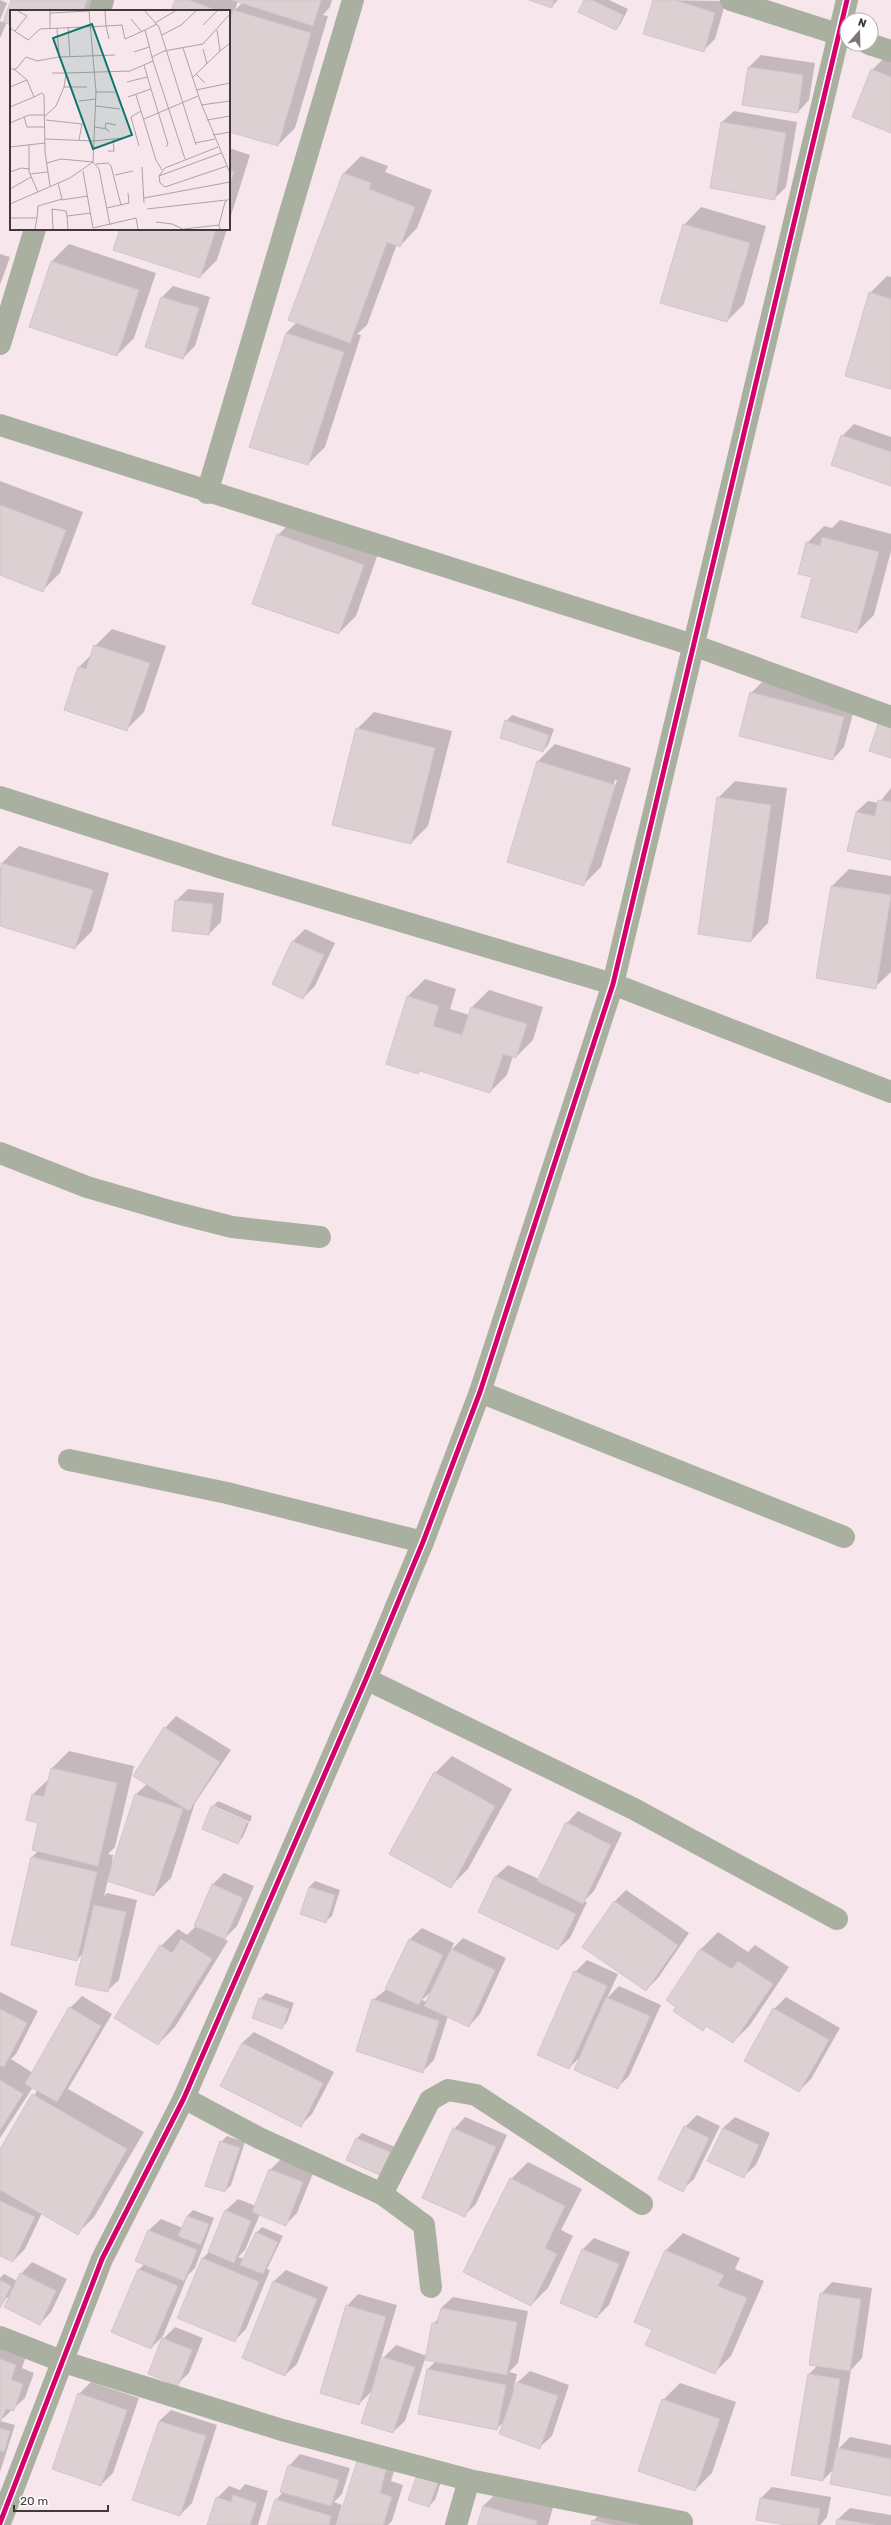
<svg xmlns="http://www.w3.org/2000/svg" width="891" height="2525" viewBox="0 0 891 2525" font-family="Rubik,sans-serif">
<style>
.shadow{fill:#0003;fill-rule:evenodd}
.building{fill:#dcd0d3;stroke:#d2c6c9}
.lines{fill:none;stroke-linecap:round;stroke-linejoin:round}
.street{stroke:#aab0a0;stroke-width:22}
.cycleway-casing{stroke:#fff;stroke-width:8}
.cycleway{stroke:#d6006c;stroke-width:5}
.inset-road{fill:none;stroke:#afa1a5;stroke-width:1}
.view{fill:#0f766e;fill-opacity:0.15;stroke:#0f766e;stroke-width:2}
.inset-edge{fill:none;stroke:#43383b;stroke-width:2}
</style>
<rect width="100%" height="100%" fill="#f7e7ec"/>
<g class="shadow">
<path d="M0,0l7,3 -7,17z"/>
<path d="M12,0h86l-4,11h-83v13l-4,-2 -7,16v-17l4,2z"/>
<path d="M176,0h156l-2,7 -7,8 5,1 -33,112 -17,17 -49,-14v-120h-57zM238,1l5,1 -8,8z"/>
<path d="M532,0h26l-6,6z"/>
<path d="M585,0h24l19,9 -7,14 -5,6z"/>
<path d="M654,0l72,1 -11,38 -12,12z"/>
<path d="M761,55l54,8 -6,37 -11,12 -49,-45z"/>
<path d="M884,58l7,3v70l-19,-61z"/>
<path d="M734,111l63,11 -11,65 -12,12 -52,-77z"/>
<path d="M229,148l21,7 -21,67z"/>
<path d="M361,156l27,10 -3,6 47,18 -15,38 -17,18 -3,-2 -30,81 -10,9 4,1 -36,112 -17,17 -22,-131 11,-11 -7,-3 54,-146z"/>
<path d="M701,207l65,19 -22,78 -17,17 -43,-96z"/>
<path d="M121,229h106l-10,31 -17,17z"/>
<path d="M69,244l87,29 -22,65 -17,17 -87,-29 22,-65z"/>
<path d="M0,254l10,3 -10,28z"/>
<path d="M887,276l4,1v111l-21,-95z"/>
<path d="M173,286l37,11 -15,49 -12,12 -21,-61z"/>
<path d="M854,424l37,13v48l-49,-49z"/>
<path d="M0,481l83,31 -23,61 -17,17 -43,-16z"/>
<path d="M295,518l85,30 -24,68 -17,17 -61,-98z"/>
<path d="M840,520l51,14v17l-17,64 -17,17 -44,-56 -6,-33 17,-17 8,2z"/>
<path d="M112,629l54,17 -22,66 -17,17 -62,-19 14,-43 13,-13 3,-8z"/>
<path d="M763,681l92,25 -11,41 -11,12 -82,-66z"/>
<path d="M374,712l78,19 -24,95 -17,17 -54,-114z"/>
<path d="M512,715l42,14 -6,16 -5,6 -37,-30z"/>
<path d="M555,744l76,24 -30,99 -17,17 -46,-123zM615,780h2l-26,85h-2z"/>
<path d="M735,781l52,7 -19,135 -17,18 -33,-143z"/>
<path d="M891,788v71l-35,-47 12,-11 11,2z"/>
<path d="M19,846l90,27 -17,58 -17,17 -75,-23v-56l2,-6z"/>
<path d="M849,869l42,7v96l-16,15 -58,-9 15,-92z"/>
<path d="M188,889l36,4 -3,29 -12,12 -33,-33z"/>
<path d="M305,929l30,14 -20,43 -12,12 -30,-14 20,-43z"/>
<path d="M425,979l31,10 -6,20 19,6 3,-8 17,-17 54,17 -10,33 -17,17 -3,-1 -6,19 -17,17 -69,-22 -3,3 -31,-10 21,-67z"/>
<path d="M176,1716l55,34 -36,53 -24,75 -17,17 -46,-15 -4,16 3,-3 30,7 -18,80 -12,11 -23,-39 -7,8 -46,-102 8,-8v-28l-6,-28 17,-16 2,-10 17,-17 65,15 -19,81 -7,7 5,1 -2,16 25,-77 11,-10 18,-56z"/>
<path d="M452,1756l60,33 -44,80 -17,17 -16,-113z"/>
<path d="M218,1801l34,15 -2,6 -36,-16v2l35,15 -6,14 -5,6 -26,-36z"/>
<path d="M578,1811l44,22 -28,58 -10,10 3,1 -17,36 -12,11 -78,-38 16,-35 12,-11 31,14 28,-56z"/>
<path d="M224,1873l30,13 -17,40 -13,13 4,2 -53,86 -17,17 3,-98 17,-17 9,6 8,-8 17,-42z"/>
<path d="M315,1881l25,9 -8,26 -6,5 -17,-34z"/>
<path d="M626,1890l63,43 -31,45 -12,12 -63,-43 32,-46z"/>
<path d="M422,1928l32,15 -3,7 12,-12 43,20 -26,56 -11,12 -21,-10 -14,44 -12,12 -49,-72 14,-11 23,-50zM432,1991l-5,11 -5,-2z"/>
<path d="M718,1932l30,20 7,-7 34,22 -39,58 -17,17 -26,-17 -5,5 -35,-30 34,-51z"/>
<path d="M587,1960l31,14 -11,24 12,-12 42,19 -32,71 -12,12 -35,-33 -13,13 6,-96z"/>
<path d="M0,1992l38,19 -22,43 -5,5 22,14 37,-65 12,-12 30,18 -44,75 76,43 -50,85 -17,17 -35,-21 -17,36 -12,12 -13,-6v-104l38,-62 -5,-2 -33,51z"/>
<path d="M266,1993l28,10 -7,19 -5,5 -22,-28z"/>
<path d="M786,1997l54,31 -29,51 -12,12 -25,-82z"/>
<path d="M254,2032l80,40 -22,42 -12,12 -58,-83z"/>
<path d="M697,2115l23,11 -26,53 -12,11 3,-63z"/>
<path d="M465,2117l42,18 -31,69 -12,12 -10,-87z"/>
<path d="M735,2117l35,16 -14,32 -12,11 -21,-48z"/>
<path d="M362,2133l33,14 -15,27 -23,-36z"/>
<path d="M227,2136l18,6 -14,43 -6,6 -4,-49z"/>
<path d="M282,2158l32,13 -17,42 -11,11 -26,-10 -15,36 -7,7 6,2 13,-27 5,-5 21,9 -16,33 3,1 -24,59 -12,12 -32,-82 7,-7 17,-42 12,-11 18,7 14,-36z"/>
<path d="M528,2162l54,27 -21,41 12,6 -25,52 -17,17 -20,-126z"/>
<path d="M193,2210l21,8 -19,50 -7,7 -25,61 -12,12 -13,-78 7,-6 4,-34 12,-11 22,9 4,-12z"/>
<path d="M683,2233l57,25 -5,11 29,12 -33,75 -17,17 -61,-44 -17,-7 30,-72z"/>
<path d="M594,2238l36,14 -21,53 -12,12 -14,-68z"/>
<path d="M32,2262l35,17 -16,33 -11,12 -33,-27 -7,11v-30l4,-4 13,7 4,-7z"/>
<path d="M286,2270l42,17 -31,77 -12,11 -11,-94z"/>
<path d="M832,2282l40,6 -10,70 -11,12 -13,79 12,-12 41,8v50l-56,-27 -12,12 -14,-106 9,-9 3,-71z"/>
<path d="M358,2294l39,11 -26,87 -12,12 -12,-98z"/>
<path d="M453,2297l75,14 -10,52 -9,9 8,2 -4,18 5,-10 12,-11 39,14 -17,51 -12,11 -35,-26 -9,8 -77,-16 9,-44 8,-8 -11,-2 -20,62 -12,11 -30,-10 21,-65 12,-12 31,11 6,-32 7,-7 1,-9z"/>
<path d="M175,2327l28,11 -14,35 -12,11 -14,-45z"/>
<path d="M0,2343l27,10 -5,15 12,5 -9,25 -25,23 15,4 -15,47z"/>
<path d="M91,2382l48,16 -26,75 -12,12 -22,-91z"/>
<path d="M680,2383l56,19 -24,71 -17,17 -32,-90z"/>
<path d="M171,2410l46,15 -25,78 -12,12 -21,-94z"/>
<path d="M300,2454l50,14 -8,26 -8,8 8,3 -6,20h-68l8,-25 7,-8 6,-26z"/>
<path d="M398,2459l-7,22 12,4 -11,36 -4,4h-50l20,-63z"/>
<path d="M444,2473l-9,27 -6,6 -19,-7z"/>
<path d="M245,2484l23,7 -10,34h-48l7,-27 12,-12 11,4z"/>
<path d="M772,2487l59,10 -4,20 -7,8h-28l-32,-26z"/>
<path d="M501,2489l53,15 -6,21h-70l5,-19z"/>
<path d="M850,2508l41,7v10h-54l1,-6z"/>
<path d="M605,2509l44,16h-57l1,-4z"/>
</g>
<g class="building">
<path d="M11,0h76l-4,11h-72v14l-8,-3z"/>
<path d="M175,0h14l29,11h-47z"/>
<path d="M232,0h89l-8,26z"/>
<path d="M529,0h25l-2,8z"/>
<path d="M584,0h8l31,15 -7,15 -38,-18z"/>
<path d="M653,0h21l41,13 -11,39 -61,-18z"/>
<path d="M233,10l78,23 -33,113 -49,-14v-107z"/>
<path d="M748,67l55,8 -5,38 -56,-8z"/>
<path d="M871,69l20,8v56l-39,-16z"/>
<path d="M721,122l65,11 -11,67 -65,-12z"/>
<path d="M229,170l5,2 -5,15z"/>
<path d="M343,173l28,10 -2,6 46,18 -15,40 -13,-5 -37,101 -62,-23z"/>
<path d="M683,224l67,19 -23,79 -67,-19z"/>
<path d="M120,229h96l-16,49 -87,-28z"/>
<path d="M51,261l88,29 -22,66 -88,-29z"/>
<path d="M869,292l22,7v90l-46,-13z"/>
<path d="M161,297l38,11 -16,51 -38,-12z"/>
<path d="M286,333l58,19 -36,113 -59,-18z"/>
<path d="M841,435l50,17v34l-60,-21z"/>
<path d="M0,505l66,25 -23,62 -43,-17z"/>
<path d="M277,534l87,31 -25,69 -87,-30z"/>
<path d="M822,537l57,15 -22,81 -56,-16 11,-40 -14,-3 8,-32 14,4z"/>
<path d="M94,645l56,18 -23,68 -63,-21 14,-43 8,2z"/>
<path d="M750,692l94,25 -11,43 -94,-24z"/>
<path d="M880,718l11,3v37l-22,-7z"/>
<path d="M505,720l44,15 -6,17 -43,-14z"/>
<path d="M356,728l79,20 -24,96 -79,-19z"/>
<path d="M537,761l78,24 -31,101 -77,-24z"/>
<path d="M717,797l54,8 -20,137 -53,-8z"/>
<path d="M878,800l13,2v58l-44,-9 9,-39 19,4z"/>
<path d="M1,863l92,27 -18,59 -75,-23z"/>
<path d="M831,886l60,9 -15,94 -60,-11z"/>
<path d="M175,900l38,4 -4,31 -37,-4z"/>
<path d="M292,941l32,14 -21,44 -31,-15z"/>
<path d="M407,996l32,10 -6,20 29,9 9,-28 56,17 -11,34 -13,-4 -13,39 -70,-22 -2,3 -32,-10z"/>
<path d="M164,1727l56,35 -31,49 -56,-35z"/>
<path d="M51,1768l66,15 -19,83 -66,-16 6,-27 -12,-3 6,-26 12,3z"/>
<path d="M434,1772l61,34 -44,82 -62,-34z"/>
<path d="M135,1794l48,15 -29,87 -47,-15z"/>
<path d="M211,1806l36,16 -9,22 -36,-15z"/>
<path d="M566,1822l45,23 -28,59 -46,-23z"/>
<path d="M31,1857l66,15 -20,89 -66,-16z"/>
<path d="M495,1876l81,38 -18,36 -80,-38z"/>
<path d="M212,1884l31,14 -18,41 -31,-13z"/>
<path d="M309,1887l26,8 -9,28 -26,-9z"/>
<path d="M614,1901l64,44 -32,46 -64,-44z"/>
<path d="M94,1905l32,7 -18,80 -33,-7z"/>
<path d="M181,1939l31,20 -54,86 -44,-27 46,-73 12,8z"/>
<path d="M409,1939l34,16 -24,50 -34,-16z"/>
<path d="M451,1949l44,21 -26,57 -45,-21z"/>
<path d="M700,1949l32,20 6,-8 35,23 -40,59 -27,-17 -3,5 -30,-20 3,-4 -10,-7z"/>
<path d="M574,1971l33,15 -38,83 -32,-14z"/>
<path d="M606,1997l44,19 -32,73 -44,-19z"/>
<path d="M259,1998l30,11 -7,20 -30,-11z"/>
<path d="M372,1999l67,22 -16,52 -67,-22z"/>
<path d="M69,2007l32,19 -44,76 -32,-18z"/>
<path d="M773,2008l56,32 -30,52 -55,-31z"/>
<path d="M0,2009l27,14 -23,44 -4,-2z"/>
<path d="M242,2043l81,40 -22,44 -81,-41z"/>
<path d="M0,2080l23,14 -23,36z"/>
<path d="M32,2094l95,55 -49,86 -78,-45v-41z"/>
<path d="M684,2126l25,12 -26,54 -25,-13z"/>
<path d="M453,2128l43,19 -31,70 -43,-19z"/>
<path d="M723,2128l36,17 -15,33 -37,-17z"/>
<path d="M356,2138l34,14 -10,23 -34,-15z"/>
<path d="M220,2141l20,7 -15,44 -20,-6z"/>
<path d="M269,2169l34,13 -17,44 -34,-14z"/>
<path d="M510,2178l55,28 -20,42 12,6 -26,52 -68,-34z"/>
<path d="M0,2201l35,16 -22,45 -13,-6z"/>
<path d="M225,2210l26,11 -17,42 -26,-11z"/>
<path d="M187,2216l22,8 -8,21 -23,-9z"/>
<path d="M148,2230l49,20 -13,31 -49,-20z"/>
<path d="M256,2232l22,10 -15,32 -23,-9z"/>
<path d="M582,2249l37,15 -22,54 -37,-15z"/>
<path d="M665,2250l59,25 -6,11 29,12 -32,76 -70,-29 7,-15 -18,-8z"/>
<path d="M202,2258l57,24 -24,60 -58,-24z"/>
<path d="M138,2269l40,17 -27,63 -40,-17z"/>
<path d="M20,2273l36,18 -16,34 -36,-18z"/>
<path d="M0,2280l11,6 -11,22z"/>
<path d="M273,2281l44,18 -32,77 -43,-18z"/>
<path d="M820,2293l41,6 -11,72 -41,-6z"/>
<path d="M346,2305l40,12 -27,88 -39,-12z"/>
<path d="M441,2308l76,14 -10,53 -82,-15 7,-37 5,1z"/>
<path d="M162,2338l30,12 -14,36 -30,-12z"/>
<path d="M383,2357l32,10 -22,66 -32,-10z"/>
<path d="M0,2359l16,6 -5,15 12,4 -9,27 -8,-2 -6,14z"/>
<path d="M427,2369l79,16 -9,45 -79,-16z"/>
<path d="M808,2374l32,5 -17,102 -32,-6z"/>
<path d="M517,2382l41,14 -18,53 -41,-15z"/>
<path d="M78,2393l49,17 -26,76 -49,-17z"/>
<path d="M662,2399l58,20 -25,72 -57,-20z"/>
<path d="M159,2421l47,15 -26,80 -48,-16z"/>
<path d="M0,2428l10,3 -6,21 -4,-1z"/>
<path d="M837,2448l54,11v37l-61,-12z"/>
<path d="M357,2461l29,9 -6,23 12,4 -9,28h-46z"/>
<path d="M288,2465l51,15 -8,26 -51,-14z"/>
<path d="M418,2472l21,7 -10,28 -21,-7z"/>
<path d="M233,2495l24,8 -7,22h-43l9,-28 15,5z"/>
<path d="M760,2498l60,11 -3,16h-31l-30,-5z"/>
<path d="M275,2499l56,17 -2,9h-62z"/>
<path d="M483,2506l54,15 -1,4h-59z"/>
<path d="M837,2519l37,6h-38z"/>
<path d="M592,2520l21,5h-22z"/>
</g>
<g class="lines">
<g class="street">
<path d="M731,0l116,37"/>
<path d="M100,11l3,-11"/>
<path d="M869,44l22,7"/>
<path d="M0,344l35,-115"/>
<path d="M0,425l693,220 198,72"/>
<path d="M207,493l146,-493"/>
<path d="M0,797l222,71 391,116 278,108"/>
<path d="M0,1153l87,34 86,25 59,15 88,10"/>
<path d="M480,1392l364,145"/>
<path d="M69,1460l158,33 196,49"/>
<path d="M366,1679l268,130 203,110"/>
<path d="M184,2098l75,40 123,56 42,31 7,62"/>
<path d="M382,2194l48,-94 18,-10 28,5 166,109"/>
<path d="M0,2337l64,25 218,68 187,50 213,42"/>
<path d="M0,2523l102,-264 82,-161 182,-419 57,-137 57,-150 133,-408 234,-984"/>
<path d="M456,2525l13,-45"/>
</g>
<g class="cycleway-casing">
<path id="cycleway" d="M0,2523l102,-264 82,-161 182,-419 57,-137 57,-150 133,-408 234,-984"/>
</g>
<use href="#cycleway" class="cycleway"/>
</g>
<g transform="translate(10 10)">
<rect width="220" height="220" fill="#f7e7ec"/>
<path class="inset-road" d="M40,1v17M135,1l14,16 37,118M40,3l39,-2M121,9l10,12M145,13l20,-12M193,15l14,-14M58,17l2,30M0,18l18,12 12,-11 66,-3 -1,-15M47,18l2,29M135,20l12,-6M5,21l12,-15 -9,-5M152,25l19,-10 15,-14M99,29l-3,-13 16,-1 3,14 20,-9 7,27M173,38l18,55 29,70M193,39l4,15M210,41l10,-8M124,42l15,-5M143,51l32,98M0,59h6l10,-12 11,4 22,-4 56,-2M4,59l13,11M42,63h14M186,64l9,9M182,68l28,-27 -3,-21M117,72l20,-5M0,77l17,-7 7,17 -24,10M54,77h23M141,79l17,55 -2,3M186,80l34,-7M86,82h19M126,85l20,65 6,10M24,87l8,-4 2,2 1,57 5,34M118,87l23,-8 -7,-24M69,91l17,-2M191,95l29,-4M86,96l24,3M35,106l11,-10 8,-19 2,-14 64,-2 23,-10 -1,-4 12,-6 39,-7 27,-30M14,107l3,10h18M134,109l54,-23M36,110l36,4 -3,16M197,110l23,-4M0,113l19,-8h16M85,117l12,2 2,3M95,118l1,-5 10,2M203,125l17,-3M35,129l49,2 29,-3M185,133l20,-4M19,134v28l9,20M129,136l-8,-29 10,-6M0,137l35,-4M208,137l-53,21 -6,8 1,7 5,4 62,-21M98,141h6l-1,-12M83,152l6,7 11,56M37,153l14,-4 32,3M86,154l12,-1 3,3 10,39M132,157l2,36M73,161l10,57 43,-10 2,11M0,162l11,-4 9,1M20,164l18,-2M105,165l18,-4M149,166l62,-23M0,179l21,-12M134,188l86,-16M51,190l27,-4M0,194l60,-26 23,-16 3,-70 -7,-81M97,198l22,-5 -1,-10M42,199l14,2 1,5 24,-3M42,199l1,20M137,199l79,-9M57,206l1,13M0,208h27l-2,11M27,208l1,-12 24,-7 -4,-16M146,212l16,2 11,5M174,219l35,-4M210,219l-1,-4 6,-23 5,-4"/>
<path class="view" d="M82,14l40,111 -39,14 -40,-111z"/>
<rect width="220" height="220" class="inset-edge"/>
</g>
<g transform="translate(859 32) rotate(20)"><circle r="19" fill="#ffffff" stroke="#b4afb1"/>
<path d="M0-3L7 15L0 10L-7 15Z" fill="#827579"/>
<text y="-6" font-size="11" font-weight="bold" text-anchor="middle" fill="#43383b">N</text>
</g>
<path d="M14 2505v6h94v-6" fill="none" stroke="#43383b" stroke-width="2"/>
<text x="20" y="2505" font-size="12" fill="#43383b" stroke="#ffffff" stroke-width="3" paint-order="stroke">20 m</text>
</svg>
